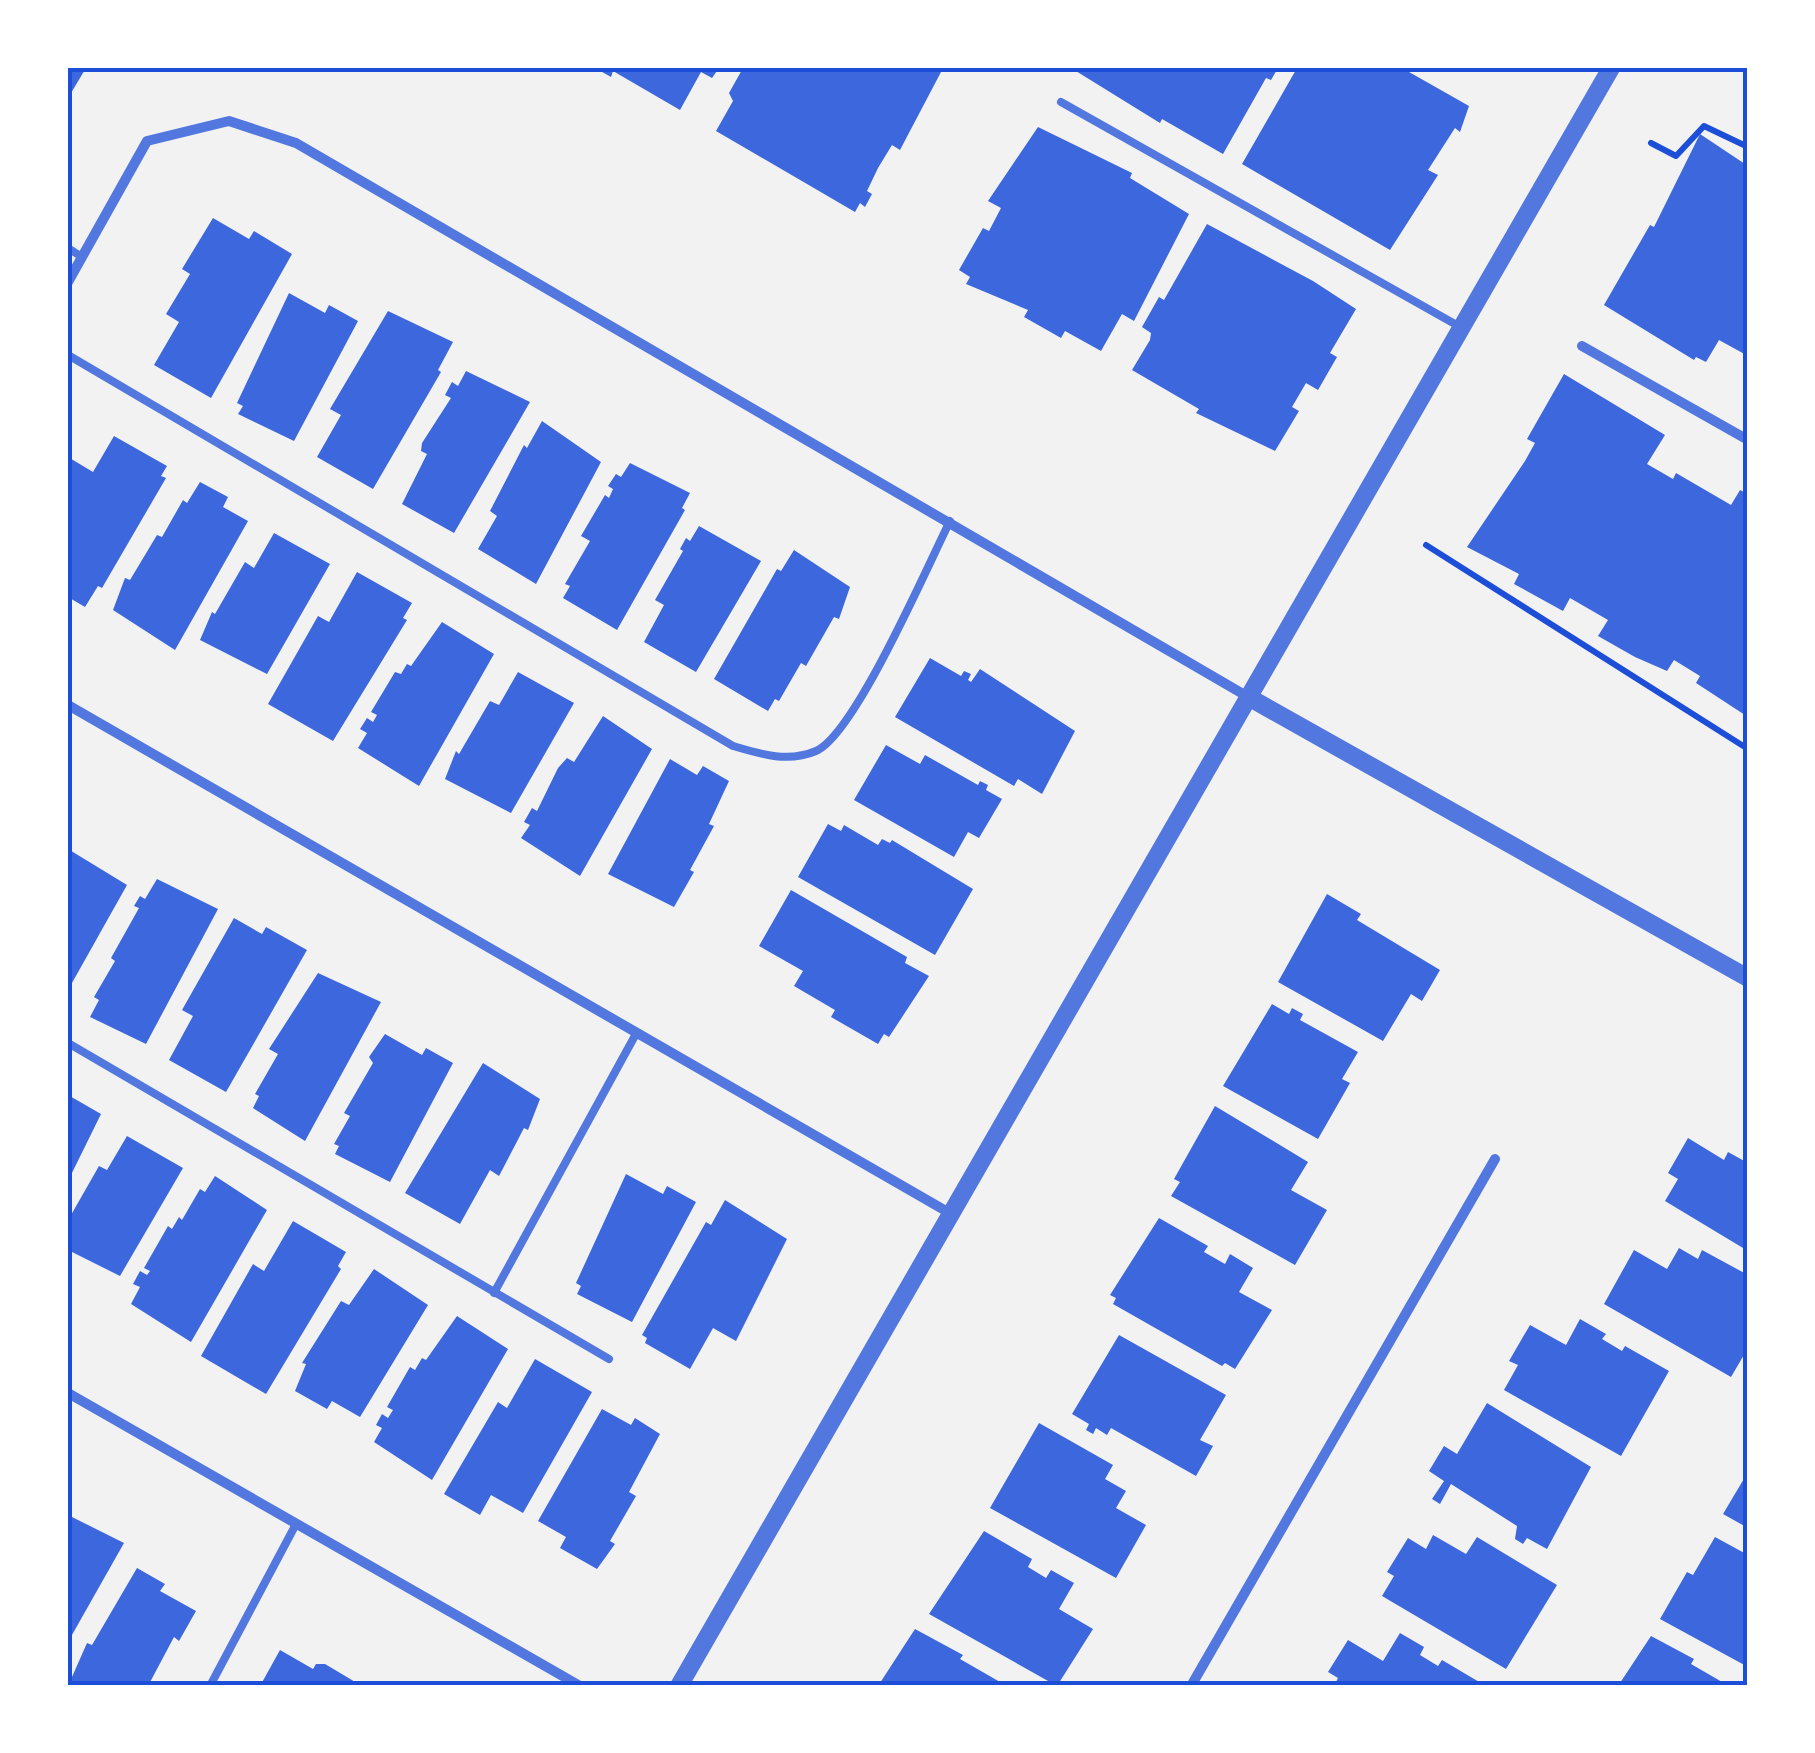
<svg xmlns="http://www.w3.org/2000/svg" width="1815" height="1753" viewBox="0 0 1815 1753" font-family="'Varela Round',sans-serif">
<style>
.building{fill:#3d67dc}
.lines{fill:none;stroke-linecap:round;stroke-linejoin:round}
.path{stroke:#1d4ed8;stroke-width:6}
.service{stroke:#5277de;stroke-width:8}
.minor{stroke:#5277de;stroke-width:10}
.tertiary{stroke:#5277de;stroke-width:18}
.neatline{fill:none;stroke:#1d4ed8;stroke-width:4}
</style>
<rect width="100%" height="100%" fill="#f2f2f2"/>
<g class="building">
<path d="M68,68h18l-18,30z"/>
<path d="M595,68h124l-7,10 -11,-6 -21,38 -67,-39 -2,6z"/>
<path d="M743,68h190l8,4 -41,78 -8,-5 -14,23 -11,23 5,3 -7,13 -5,-4 -5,9 -139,-81 17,-30 -4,-8z"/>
<path d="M1071,68h207l-7,12 -5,-2 -43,76 -61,-35 -2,4z"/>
<path d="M1297,68h105l67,38 -9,26 -5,-4 -27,42 10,5 -48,75 -148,-86z"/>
<path d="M1038,127l94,46 -2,5 59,36 -55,107 -12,-7 -21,37 -36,-20 -4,7 -37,-21 4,-7 -62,-26 4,-7 -11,-7 24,-42 6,3 12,-23 -13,-7z"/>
<path d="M1700,134l48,32v190l-29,-16 -13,22 -10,-5 -2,3 -90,-55 46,-80 4,2z"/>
<path d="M213,218l36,21 5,-8 38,23 -81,144 -57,-33 25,-43 -13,-8 24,-40 -8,-5z"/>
<path d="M1207,224l106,57 43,28 -26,44 7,4 -19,33 -12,-7 -14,24 7,4 -24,40 -79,-38 3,-4 -67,-39 18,-30 1,-7 -9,-6 17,-30 5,3z"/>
<path d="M289,293l36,20 4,-8 29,16 -64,120 -56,-27 5,-8 -6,-3z"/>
<path d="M388,311l65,31 -15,28 3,2 -68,117 -56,-32 24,-42 -11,-6z"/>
<path d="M466,371l64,31 -76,131 -52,-29 25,-50 -6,-3 1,-8 29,-45 -6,-3 7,-13 6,4z"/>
<path d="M1564,374l101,61 -18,29 26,15 3,-6 55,32 9,-15 8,4v223l-52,-34 4,-7 -26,-16 -7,11 -32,-14 -37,-21 10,-16 -38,-22 -7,13 -49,-27 5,-10 -52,-27 58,-86 10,-18 -8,-4z"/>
<path d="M542,421l59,41 -65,122 -58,-35 19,-33 -7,-5 34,-66 3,3z"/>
<path d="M114,436l53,30 -6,10 5,2 -64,110 -4,-2 -13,21 -17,-10v-140l25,15z"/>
<path d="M630,463l60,30 -8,15 3,2 -68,120 -54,-32 7,-12 -5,-2 25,-43 -9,-5 24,-41 4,3 4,-9 -5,-3 8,-12 5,3z"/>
<path d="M200,482l28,15 -5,10 25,14 -73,129 -62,-40 12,-32 5,2 27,-45 5,2 21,-37 4,3z"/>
<path d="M699,526l62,35 -65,111 -52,-30 20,-37 -9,-5 28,-49 -3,-2 6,-11 4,3z"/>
<path d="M274,533l56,31 -63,110 -67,-34 12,-28 3,2 30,-52 9,6z"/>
<path d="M794,550l56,37 -11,32 -5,-2 -28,49 -5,-3 -22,38 -4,-2 -7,12 -54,-32 63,-110 4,2z"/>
<path d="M357,572l55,31 -9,15 4,2 -74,121 -65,-37 50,-88 11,6z"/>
<path d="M442,622l52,32 -75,132 -61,-38 9,-15 -7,-4 7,-11 6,4 4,-7 -6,-3 24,-40 6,2 6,-10 4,2z"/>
<path d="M930,658l31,18 3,-5 7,3 -3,6 3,2 9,-13 95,62 -33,63 -24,-15 -4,7 -119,-69z"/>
<path d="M518,672l56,31 -63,110 -66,-34 11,-28 3,3 31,-53 9,4z"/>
<path d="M603,716l49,33 -72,127 -59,-38 9,-13 -6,-3 8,-14 5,3 21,-43 9,-10 7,4z"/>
<path d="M886,745l34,19 5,-9 53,30 2,-4 8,4 -2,5 16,9 -23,39 -11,-6 -14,25 -100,-57z"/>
<path d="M670,759l27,16 6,-9 26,15 -20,43 5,2 -24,44 4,2 -20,35 -66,-33z"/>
<path d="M828,824l13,7 3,-6 34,20 4,-6 8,4 2,-3 81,49 -38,66 -137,-78z"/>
<path d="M68,849l59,36 -59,105z"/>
<path d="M157,879l61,30 -72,135 -56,-27 9,-17 -5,-3 21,-36 -4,-3 28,-50 -5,-2 6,-10 5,3z"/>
<path d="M791,890l116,67 -2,6 24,13 -40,61 -5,-3 -6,10 -47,-27 4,-7 -41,-24 9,-15 -44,-25z"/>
<path d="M1327,894l34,20 -4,6 83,50 -18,31 -11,-7 -28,47 -105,-59z"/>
<path d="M234,918l28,16 4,-7 41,23 -81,142 -57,-32 24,-44 -11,-6z"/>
<path d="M318,973l63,29 -76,139 -52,-33 6,-12 -4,-2 23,-40 -9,-5z"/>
<path d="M1272,1004l17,10 3,-6 11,6 -3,6 58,32 -16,27 8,4 -32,56 -95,-53z"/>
<path d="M385,1034l37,21 4,-7 27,15 -63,119 -55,-28 4,-8 -5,-2 16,-28 -6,-3 29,-50 -4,-6z"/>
<path d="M483,1063l57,36 -12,31 -4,-2 -25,48 -9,-6 -30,54 -55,-31z"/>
<path d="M68,1095l33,19 -33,67z"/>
<path d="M1215,1106l93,56 -17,28 36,20 -32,55 -124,-69 9,-14 -6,-3z"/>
<path d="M127,1136l56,32 -63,108 -52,-26v-37l3,2 28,-49 8,4z"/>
<path d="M1688,1138l36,22 4,-8 20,11v88l-83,-50 13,-22 -10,-6z"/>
<path d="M626,1174l37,20 4,-8 29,16 -64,120 -55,-28 4,-8 -5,-3z"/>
<path d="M215,1176l52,34 -76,132 -60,-38 9,-17 -7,-3 7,-13 7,4 3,-4 -6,-3 24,-42 4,3 7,-12 3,3 18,-31 5,3z"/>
<path d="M725,1200l62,39 -51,102 -23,-13 -23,41 -45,-26 2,-5 -5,-3 64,-113 5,3z"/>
<path d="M1159,1218l49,28 -4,6 21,12 5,-10 23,14 -14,24 33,18 -37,59 -10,-6 -3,3 -109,-62 3,-6 -6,-3z"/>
<path d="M293,1221l53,31 -8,14 3,3 -75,125 -65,-38 52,-92 11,7z"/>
<path d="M1679,1248l19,11 4,-9 46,25v73l-17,29 -127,-73 30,-54 33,19z"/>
<path d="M374,1269l54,36 -68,112 -28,-16 -5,8 -32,-18 11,-27 -4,-1 39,-62 8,4z"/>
<path d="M457,1316l51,33 -76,131 -58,-38 8,-14 -6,-3 6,-11 6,4 5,-8 -6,-3 23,-40 5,3 7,-12 4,2z"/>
<path d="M1580,1319l26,15 -4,5 20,12 3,-5 44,25 -48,85 -117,-66 14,-25 -9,-4 21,-36 36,20z"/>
<path d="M1119,1335l107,60 -26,45 13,6 -17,30 -85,-48 -4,7 -11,-7 -3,6 -7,-4 3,-6 -17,-10z"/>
<path d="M535,1359l57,33 -69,121 -32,-18 -11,20 -36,-21 54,-92 9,6z"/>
<path d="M1487,1403l104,64 -44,82 -20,-11 -4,6 -8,-5 2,-13 -66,-42 -11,20 -8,-5 12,-18 -15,-10 15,-25 13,8z"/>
<path d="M602,1409l29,16 4,-7 25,16 -31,58 7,4 -26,45 5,3 -18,25 -37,-21 6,-11 -28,-16z"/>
<path d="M1039,1423l74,42 -8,14 21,12 -10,17 30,17 -30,53 -126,-70z"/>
<path d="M1748,1472v56l-25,-14z"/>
<path d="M68,1515l56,28 -56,99z"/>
<path d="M984,1531l48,28 -4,8 18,11 5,-8 23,13 -15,26 34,20 -36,57 -128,-72z"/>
<path d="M1433,1535l33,19 11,-17 80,48 -51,84 -124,-73 12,-20 -7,-4 21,-34 18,11z"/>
<path d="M1715,1537l33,18v112l-88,-48 27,-47 6,3z"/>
<path d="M137,1568l28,16 -5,7 36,20 -17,30 -5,-4 -26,49h-80l19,-43 5,2z"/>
<path d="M915,1629l48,26 -3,4 47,27h-129z"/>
<path d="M1400,1633l24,14 -4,8 18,11 4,-6 44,26h-152l4,-8 -10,-6 20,-32 35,21z"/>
<path d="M1651,1636l43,23 -3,5 38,22h-111z"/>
<path d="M280,1650l33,19 3,-5h9l37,22h-102z"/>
</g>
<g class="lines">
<g class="path">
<path d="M1651,143l25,13 28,-30 44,21"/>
<path d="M1426,545l322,204"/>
</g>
<g class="service">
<path d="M1061,102l401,226"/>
<path d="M68,248l14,9"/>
<path d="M68,355l665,391c27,8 55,17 83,5 39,-17 111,-184 134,-230"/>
<path d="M68,1043l541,316"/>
<path d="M494,1293l143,-261"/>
<path d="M210,1686l86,-162"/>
</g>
<g class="minor">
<path d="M68,282l79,-141 82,-20 67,22 954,555"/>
<path d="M1582,346l166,94"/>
<path d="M68,705l885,510"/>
<path d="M68,1393l512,293"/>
<path d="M1191,1686l304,-527"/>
</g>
<g class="tertiary">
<path d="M1250,698l498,280"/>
<path d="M679,1686l932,-1618"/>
</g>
</g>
<rect width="1815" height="1753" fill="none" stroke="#ffffff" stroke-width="140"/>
<rect x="70" y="70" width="1675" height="1613" class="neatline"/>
</svg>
